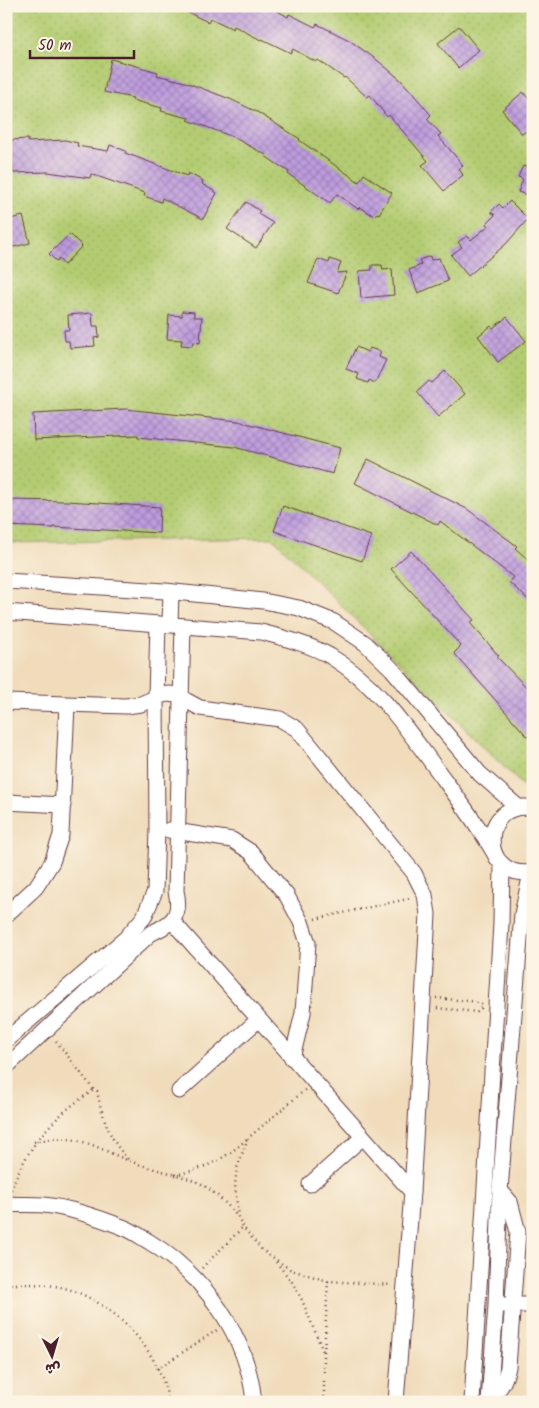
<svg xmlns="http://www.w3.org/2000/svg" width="539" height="1408" viewBox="0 0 539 1408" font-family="Kalam,'Playpen Sans Arabic',sans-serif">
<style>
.grass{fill:url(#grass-dots);stroke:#7e764e}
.building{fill:url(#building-cross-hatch)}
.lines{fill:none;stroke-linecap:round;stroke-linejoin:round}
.minor-casing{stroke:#633b41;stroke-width:17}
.path{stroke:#633b41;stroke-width:2.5;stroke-dasharray:1 4;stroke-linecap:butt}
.minor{stroke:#fff;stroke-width:15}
</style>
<defs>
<pattern id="grass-dots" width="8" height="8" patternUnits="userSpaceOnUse" patternTransform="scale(1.25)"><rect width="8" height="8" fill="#b3cc71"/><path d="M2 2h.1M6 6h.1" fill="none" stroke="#9baf62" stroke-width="1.8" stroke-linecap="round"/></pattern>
<pattern id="building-cross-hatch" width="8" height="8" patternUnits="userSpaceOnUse" patternTransform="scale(1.25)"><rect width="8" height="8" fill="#be9cde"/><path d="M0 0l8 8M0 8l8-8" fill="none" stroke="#9c7fb4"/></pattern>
</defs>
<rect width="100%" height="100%" fill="#fcf5e5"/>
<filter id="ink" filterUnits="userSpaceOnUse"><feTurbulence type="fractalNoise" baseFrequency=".02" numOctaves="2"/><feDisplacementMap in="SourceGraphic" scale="10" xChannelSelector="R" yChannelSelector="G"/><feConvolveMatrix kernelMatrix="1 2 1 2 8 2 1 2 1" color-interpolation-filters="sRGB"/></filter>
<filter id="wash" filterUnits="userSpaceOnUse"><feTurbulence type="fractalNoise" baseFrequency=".0096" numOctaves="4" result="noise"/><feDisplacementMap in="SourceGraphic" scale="20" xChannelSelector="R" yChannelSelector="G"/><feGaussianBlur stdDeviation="1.12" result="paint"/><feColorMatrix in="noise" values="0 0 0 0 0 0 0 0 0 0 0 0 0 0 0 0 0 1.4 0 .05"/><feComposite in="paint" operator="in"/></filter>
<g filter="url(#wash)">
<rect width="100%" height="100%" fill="#f0dcbb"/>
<path class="grass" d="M6,6h527v786l-6,-2 -254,-252 -267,5z"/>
<g id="blocks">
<g class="building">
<path d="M174,6h95l19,11 1,-3 26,13 2,-3 32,16 28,20 25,21 29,34 -4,4 14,15 -3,2 25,29 -4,4 4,6 -19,16 -22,-26 6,-4 -39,-46 -2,2 -17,-22 -3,2 -22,-20 -1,1 -26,-18 -2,2 -23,-13 -2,4 -29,-14 -1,1 -27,-14 -1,3 -23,-11 -2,4z"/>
<path d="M459,26l20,24 -21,18 -20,-25z"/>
<path d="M111,59l47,13 -1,3 28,7 45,17 27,13 43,27 -1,1 60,42 5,-8 28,19 -13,21 -2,-1 -3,3 -14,-9 -2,2 -21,-15 -7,9 -42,-29 1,-2 -24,-16 1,-1 -33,-18 -45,-17 1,-2 -28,-7 1,-3 -30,-8 1,-2 -29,-6z"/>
<path d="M523,92l10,12v22l-11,8 -20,-24z"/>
<path d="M28,139v3l37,-2 13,3 -1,3 31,5 2,-6 16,6 -1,2 62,23 1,-3 15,8 -1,3 15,9 -14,26 -41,-21 -1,4 -17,-6 1,-3 -54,-19 -1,4 -42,-6 -35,1 -2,-33z"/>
<path d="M531,155h2v42l-15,-5 5,-13 -5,-2 5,-11 4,1z"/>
<path d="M510,201l18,18 -22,25 -38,32 -17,-21 11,-8 -4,-5 9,-6 4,4 17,-14 -2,-2 9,-9 -4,-3 8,-8 4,4z"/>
<path d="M246,202l14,9 -2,3 15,9 -17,25 -29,-19z"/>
<path d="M23,216l7,27 -24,6v-29z"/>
<path d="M70,234l12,12 -18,19 -5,-6 -2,3 -8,-8z"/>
<path d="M430,256l1,4 8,-2 9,23 -30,12 -9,-23 12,-5 -2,-5z"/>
<path d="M318,259l11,4 1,-4 11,4 -4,10 10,-1 -9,21 -30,-10z"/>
<path d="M372,265h10l1,5 9,-1 2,26 -33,3 -2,-27 13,-1z"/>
<path d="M182,311l12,1v5h8l-2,26 -7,-1 -1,4 -11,-1 1,-5 -15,-1 2,-24 13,1z"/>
<path d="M92,313l1,13h5l1,11 -5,1 1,8 -25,2 -1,-7h-4l-1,-11h5l-1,-15z"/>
<path d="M507,317l19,24 -28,21 -20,-26 13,-10 2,2z"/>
<path d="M356,347l12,5 2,-4 11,4 -2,5 7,3 -11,23 -6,-3 -1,3 -11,-4 2,-5 -13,-5z"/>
<path d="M445,371l20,23 -27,23 -21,-25 12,-11 3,2z"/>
<path d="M125,409l113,12 102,27 -7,26 -99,-27 -96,-10v-2l-104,5 -1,-26z"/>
<path d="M368,459l99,50 50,37 -2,2 18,16v40l-24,-22 4,-5 -73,-56 -2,4 -83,-42z"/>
<path d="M6,500l61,1 93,6 -1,26 -106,-6v1l-47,-2z"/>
<path d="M283,506l88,30 -9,25 -88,-30z"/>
<path d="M411,551l63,69 -4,3 29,33 -2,1 36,37v49l-79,-90 7,-7 -70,-77z"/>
</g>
</g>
</g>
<g filter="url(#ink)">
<use href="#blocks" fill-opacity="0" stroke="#633b41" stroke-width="1"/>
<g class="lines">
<g class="minor-casing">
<g id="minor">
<path d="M6,581l159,10 98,10 36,7 35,14 31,21 27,26 88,105 38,33"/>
<path d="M6,612l255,20c23,6 48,12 69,24 46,28 71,65 102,107 21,29 43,57 61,88"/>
<path d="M170,624l1,-32"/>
<path d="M6,702l120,4 15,-2 21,-9 7,-1 7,1 24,13 80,11 17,10 117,144 11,22 3,19 -16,278 -16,210"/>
<path d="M6,802l57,3"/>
<path d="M533,808c-54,-10 -55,73 0,64"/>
<path d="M169,830l63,10 19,12 36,44 14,26 7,21 -5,70 -11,45"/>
<path d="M6,915l30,-28 16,-25 9,-27 6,-130"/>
<path d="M172,921l240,271"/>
<path d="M6,1040l120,-102 18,-21 11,-26 2,-61 -1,-133 2,-73"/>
<path d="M6,1067l144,-133c22,-11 32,-17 26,-43l7,-265"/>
<path d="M179,1091l79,-71"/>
<path d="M310,1184l53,-47"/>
<path d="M6,1204c13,1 26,0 38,1 27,3 56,13 81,23 8,3 16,9 23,13 56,34 100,95 106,161"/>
<path d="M504,1305h29"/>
<path d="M489,1400c11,-10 16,-19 19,-33l10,-135 -8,-30 -10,-12"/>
<path d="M472,1402l29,-478 1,-60"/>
<path d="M489,1402l7,-97 4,-115 22,-276 9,-41"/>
</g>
</g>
<g class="path">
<path d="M315,919l97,-21"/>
<path d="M436,998l43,4 2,2v4l-4,4 -41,-4"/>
<path d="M56,1041l38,49 3,1c5,25 13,50 31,68"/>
<path d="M305,1090l-57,48 -11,30 -2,16 3,33 5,10 19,23 29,20 37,11 64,4"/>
<path d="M34,1142c47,-12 66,10 107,23 18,6 46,11 62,20 13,8 24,19 34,31"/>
<path d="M175,1175c31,-7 49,-15 72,-36"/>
<path d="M11,1190c16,-44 43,-75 83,-100"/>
<path d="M276,1262l16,20 10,18 21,51"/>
<path d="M202,1268l41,-41"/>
<path d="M6,1284c21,0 42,-1 62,5 46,14 94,63 100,113"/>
<path d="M157,1369l60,-39"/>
<path d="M324,1402v-49l4,-72"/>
</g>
<use href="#minor" class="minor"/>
</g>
</g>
<rect width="539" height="1408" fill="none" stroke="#fcf5e5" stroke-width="25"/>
<g transform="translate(52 1356) rotate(175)" stroke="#fcf5e5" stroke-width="4" paint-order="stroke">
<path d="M0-4L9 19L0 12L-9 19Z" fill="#4a1f2b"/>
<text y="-8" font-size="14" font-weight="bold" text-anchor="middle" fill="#4a1f2b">ش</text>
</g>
<path d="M30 50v8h104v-8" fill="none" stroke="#4a1f2b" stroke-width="2.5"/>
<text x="38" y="50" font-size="15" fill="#4a1f2b" stroke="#fcf5e5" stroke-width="4" paint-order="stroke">50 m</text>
</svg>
